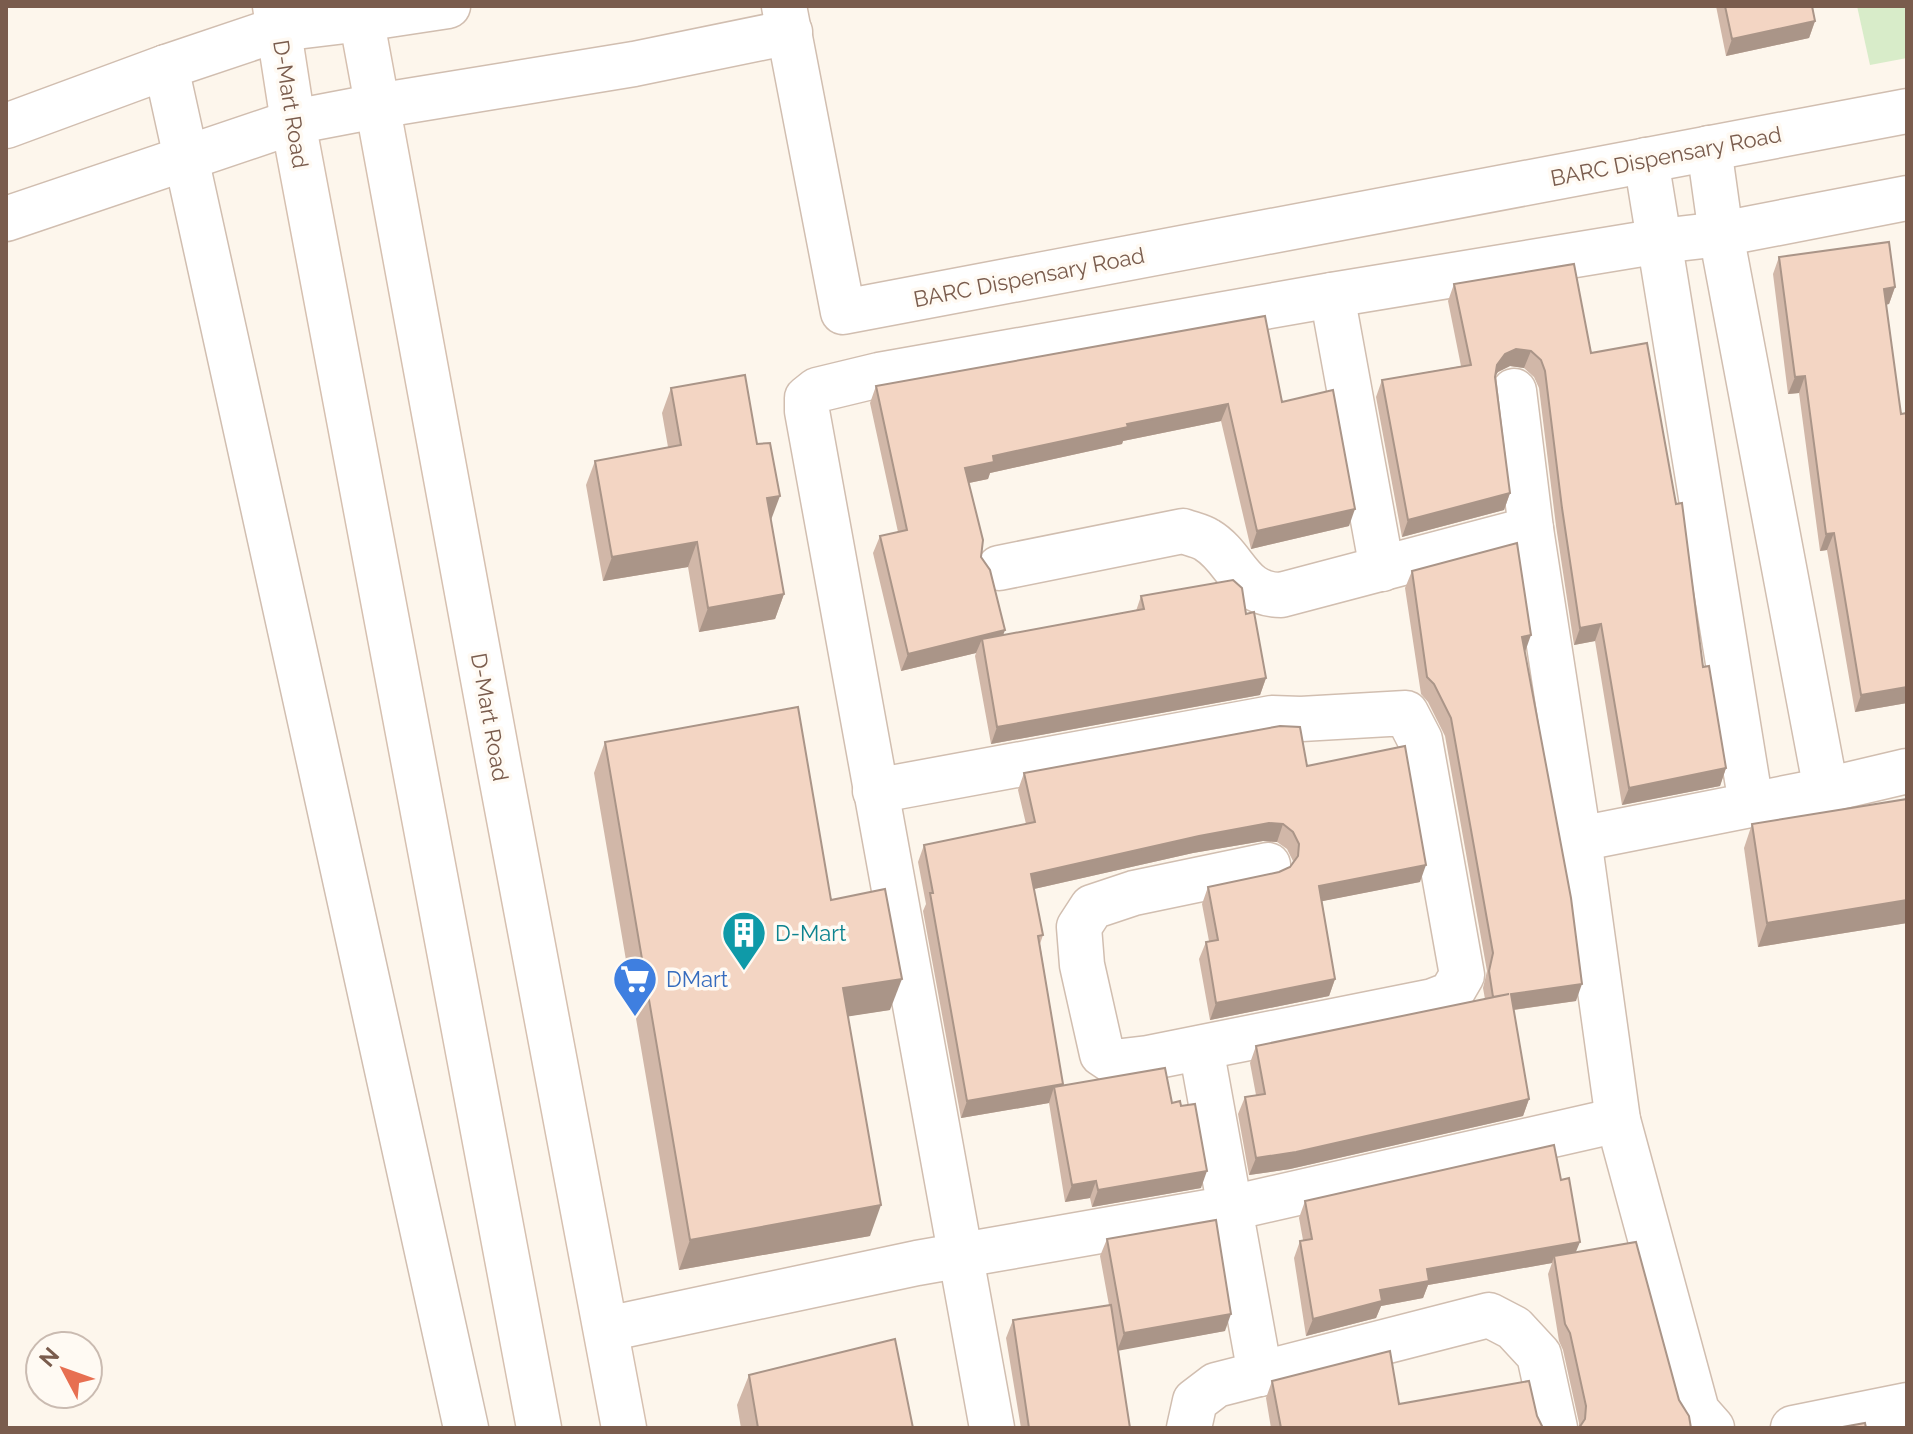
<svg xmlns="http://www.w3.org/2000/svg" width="1913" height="1434" viewBox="0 0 1913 1434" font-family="Raleway,sans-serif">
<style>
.green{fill:#d8ecc9}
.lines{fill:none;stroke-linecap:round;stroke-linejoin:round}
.minor-casing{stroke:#d1beb0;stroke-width:47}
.tertiary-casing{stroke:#d1beb0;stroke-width:47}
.secondary-casing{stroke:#d6c0b0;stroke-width:47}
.minor{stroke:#fff;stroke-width:44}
.tertiary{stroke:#fff;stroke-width:44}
.secondary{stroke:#fff;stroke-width:44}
.wall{fill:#d1b7a8}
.shaded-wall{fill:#aa9588}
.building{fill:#f3d5c3;stroke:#aa9588;stroke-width:2}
.labels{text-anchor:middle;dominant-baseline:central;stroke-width:7;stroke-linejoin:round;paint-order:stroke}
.street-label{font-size:22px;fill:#7a5c4d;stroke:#fffaf3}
.culture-label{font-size:22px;fill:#0d838f;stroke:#fffaf3;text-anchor:start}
.shop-label{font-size:22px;fill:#366cbe;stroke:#fffaf3;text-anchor:start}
</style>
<rect width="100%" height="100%" fill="#fdf6ec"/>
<path class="green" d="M1857,6h50v52l-37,7z"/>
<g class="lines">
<g class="minor-casing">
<g id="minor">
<path d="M784,6l59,306 1064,-201"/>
<path d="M362,19l86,-13"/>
<path d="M166,67l300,1361"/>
<path d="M377,106l257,-42 156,-32"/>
<path d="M1709,148l12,86 105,556"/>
<path d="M1646,160l105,644"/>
<path d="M1332,295l50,274"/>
<path d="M1514,391l17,138 48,310"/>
<path d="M999,568l184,-37c8,3 18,5 24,9 30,18 32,55 74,55l250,-66"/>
<path d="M875,791l397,-73 29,1 105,-6 14,27 42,235 -11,19 -18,7 -285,57 -34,4 -12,-8 -20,-89 -3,-38 13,-20 42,-14 134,-28"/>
<path d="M1201,1048l59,326"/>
<path d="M607,1329l310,-66 314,-55 387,-88"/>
<path d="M992,1428l-185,-1017v-13l10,-8 62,-15 453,-80 328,-54 61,-7 186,-36"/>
<path d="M1189,1428l6,-27 21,-16 273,-70 25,13 25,27 16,73"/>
<path d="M1712,1428l-15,-17 -79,-291 -39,-281 247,-49 81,-19"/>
<path d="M1793,1428l114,-23"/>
</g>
</g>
<g class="tertiary-casing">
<g id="tertiary">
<path d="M6,126l160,-59 113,-38 83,-10"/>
<path d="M6,219l287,-97 84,-16"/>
</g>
</g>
<g class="secondary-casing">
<g id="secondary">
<path d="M275,6l18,116 246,1306"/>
<path d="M359,6l141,765 124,657"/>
</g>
</g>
<use href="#minor" class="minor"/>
<use href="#tertiary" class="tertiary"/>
<use href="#secondary" class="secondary"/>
</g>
<g class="wall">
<path d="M1716,6h96l3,15 -6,17 -83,18z"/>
<path d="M1779,257l116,30 -6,17 -3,1 21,398 -52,9 -28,-162 -7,1 -21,-158 -11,1 -15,-120z"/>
<path d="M1454,284l137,69 112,314 23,101 -6,18 -98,19 -27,-164 -21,4 -18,-119 -17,-138 -5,-11 -10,-9 -14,-2 -12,6 -2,3 14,118 -6,17 -102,27 -26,-140 6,-17 79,-14 -13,-65z"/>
<path d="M876,386l406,16 67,124 -98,23 -30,-128 -98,20 -1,3 -132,29 -2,6 -19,4 12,74 22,78 133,-24 5,-15 105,18 20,64 -6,17 -269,49 -16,-88 1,-3 -75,18 -28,-118 7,-17 18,-4 -28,-129z"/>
<path d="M671,388l100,132 13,74 -9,25 -76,13 -11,-65 -85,14 -17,-96 9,-24 73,-14 -6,-34z"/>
<path d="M1412,571l113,81 51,349 -62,9 15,89 -6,17 -233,53 -41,6 -11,-61 7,-17 11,-2 -6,-32 6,-17 229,-47 -2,-11 4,-17 -42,-235 -17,-34 -7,-8 -16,-106z"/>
<path d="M605,742l226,158 59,110 -42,6 22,220 -191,34 -85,-497z"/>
<path d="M1307,766l113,116 -98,19 13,78 -6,17 -119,24 -11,-61 7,-17 3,-1 -7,-37 6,-17 71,-15 11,-5 3,-6 -6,-12 -10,-7 -14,-1 -70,12 -159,36 9,46 -3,9 23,142 109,17 29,85 -109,19 -2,-9 -25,4 -16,-99 -88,15 -38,-207 3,-7 -8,-42 6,-17 102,-21 -8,-34 6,-17z"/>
<path d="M1907,799v124l-149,24 -14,-99 8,-24z"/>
<path d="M1561,1180l15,73 103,147 -100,28v-5l-16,-73 -4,-9 -11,-67 4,-11 -124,22 -5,13 -42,8 -5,12 -70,18 -12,-78 6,-17 3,-1 -4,-22 6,-17z"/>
<path d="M1107,1239l118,92 -107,19 12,78h-109l-15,-90 7,-18 96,-15 -9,-49z"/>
<path d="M749,1375l164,53h-172l-4,-23z"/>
<path d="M1272,1381l127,23 138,12 6,12h-272l-5,-30z"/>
</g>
<g class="shaded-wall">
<path d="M1815,21l-6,17 -83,18 6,-17z"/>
<path d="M1895,287l-6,17 -12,2 7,-17z"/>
<path d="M1516,349l15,2 -7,17 -14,-2 -12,6 -7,10 6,-17 8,-11z"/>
<path d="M1805,376l-6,17 -11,1 7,-17z"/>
<path d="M1228,404l-7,17 -98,20 -1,3 -132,29 -2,6 -29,6 6,-17 28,-12 134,-32z"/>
<path d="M1510,493l-6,17 -102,27 6,-17z"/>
<path d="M780,496l-9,24 -4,-22z"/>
<path d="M1355,509l-6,17 -98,23 6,-18z"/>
<path d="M1834,533l-7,17 -7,1 6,-17z"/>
<path d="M697,542l-9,25 -85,14 9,-24z"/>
<path d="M784,594l-9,25 -76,13 9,-24z"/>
<path d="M1601,624l-6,17 -21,4 6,-17z"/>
<path d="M1005,630l-6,17 -17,-8 -6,14 -75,18 7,-17z"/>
<path d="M1531,635l-6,17 -3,-15z"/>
<path d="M1266,678l-6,17 -269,49 6,-17z"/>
<path d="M1907,687v16l-52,9 6,-17z"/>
<path d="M1726,768l-6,18 -98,19 7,-17z"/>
<path d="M1269,823l14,1 -6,18 -14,-1 -70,12 -168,38 6,-17 168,-38z"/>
<path d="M1426,865l-6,17 -107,21 6,-17z"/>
<path d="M1907,900v23l-149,24 9,-24z"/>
<path d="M902,979l-12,31 -58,9 11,-31z"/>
<path d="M1335,979l-6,17 -119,24 6,-17z"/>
<path d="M1582,984l-6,17 -71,10 6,-17z"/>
<path d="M1063,1084l-6,17 -3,-14 -5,16 -88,15 6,-17z"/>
<path d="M1529,1099l-6,17 -233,53 -41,6 7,-17z"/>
<path d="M1207,1171l-6,17 -109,19 6,-17z"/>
<path d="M1096,1181l-6,17 -25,4 7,-17z"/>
<path d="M881,1205l-11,31 -191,34 11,-30z"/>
<path d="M1580,1242l-7,17 -19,-3 -2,7 -124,22 -5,13 -42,8 -5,12 -70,18 7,-17 114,-50z"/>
<path d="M1231,1314l-6,17 -108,20 7,-18z"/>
</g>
<g class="building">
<path d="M1725,6h87l3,15 -83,18z"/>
<path d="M1889,242l6,45 -11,2 17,125 6,-1v274l-46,8 -27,-162 -8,1 -21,-158 -10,1 -16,-120z"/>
<path d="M1574,264l17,89 56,-10 29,161 6,-1 21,164 6,-1 17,102 -97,20 -28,-164 -21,4 -18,-120 -17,-137 -4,-11 -10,-9 -15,-2 -11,5 -8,11 -2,12 15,116 -102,27 -26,-140 89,-15 -17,-81z"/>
<path d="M1265,316l17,86 51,-12 22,119 -98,22 -29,-127 -101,20 1,3 -135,29 1,6 -29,6 18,72 -2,17 9,13 15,60 -97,24 -28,-118 27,-6 -31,-144z"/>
<path d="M745,375l12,69 13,-1 10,53 -13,2 17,96 -76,14 -11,-66 -85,15 -17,-96 86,-16 -10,-57z"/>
<path d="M1517,543l14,92 -9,2 49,261 11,86 -71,10 18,105 -233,53 -40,6 -11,-61 20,-3 -9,-48 253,-52 -16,3 -4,-26 4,-18 -42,-235 -17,-34 -7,-7 -15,-106z"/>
<path d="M1233,580l9,8 4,26 8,-2 12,66 -269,49 -15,-88 162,-30 -3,-13z"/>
<path d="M798,707l33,193 54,-11 17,90 -59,9 38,217 -191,35 -85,-498z"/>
<path d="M1280,726l20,1 7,39 98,-20 21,119 -107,21 16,93 -119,24 -10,-61 12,-2 -10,-53 71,-15 11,-5 8,-11 1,-12 -6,-12 -10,-8 -14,-1 -70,13 -168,38 12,61 -5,1 25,148 -96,17 -37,-208h3l-9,-48 111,-23 -11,-49z"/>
<path d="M1907,799v101l-140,23 -15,-99z"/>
<path d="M1165,1068l7,35 8,-2 1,5 14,-2 12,67 -109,19 -2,-9 -24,4 -18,-98z"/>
<path d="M1554,1145l7,35 8,-2 11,64 -153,27 2,12 -49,9 2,11 -69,18 -13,-78 12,-2 -7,-38z"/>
<path d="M1216,1220l15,94 -107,19 -17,-94z"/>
<path d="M1636,1242l43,158 10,16 2,12h-112l6,-9 1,-13 -16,-73 -5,-9 -11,-68z"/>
<path d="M1111,1305l19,123h-101l-16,-108z"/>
<path d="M895,1339l18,89h-155l-9,-53z"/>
<path d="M1390,1351l9,53 130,-23 8,35 6,12h-262l-9,-47z"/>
<path d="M1865,1423l1,5h-29z"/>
</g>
<defs>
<g id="building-pin" transform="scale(2.3)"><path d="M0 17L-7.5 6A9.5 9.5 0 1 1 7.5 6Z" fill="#0f9aa8" stroke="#fffaf3"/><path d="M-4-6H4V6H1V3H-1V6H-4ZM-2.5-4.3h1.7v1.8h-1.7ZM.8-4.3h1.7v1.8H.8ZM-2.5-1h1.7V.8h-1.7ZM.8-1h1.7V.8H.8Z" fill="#fff"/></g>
<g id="supermarket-pin" transform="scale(2.3)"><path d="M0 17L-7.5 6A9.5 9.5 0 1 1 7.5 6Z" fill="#3f7fe0" stroke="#fffaf3"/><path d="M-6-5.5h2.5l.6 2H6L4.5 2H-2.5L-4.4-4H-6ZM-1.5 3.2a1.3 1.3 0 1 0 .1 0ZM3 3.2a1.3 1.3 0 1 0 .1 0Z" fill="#fff"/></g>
</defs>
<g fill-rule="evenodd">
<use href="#building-pin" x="744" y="933"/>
<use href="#supermarket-pin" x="635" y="979"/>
</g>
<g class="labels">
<g class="street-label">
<text transform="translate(291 104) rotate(81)">D-Mart Road</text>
<text transform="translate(1666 156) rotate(-11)">BARC Dispensary Road</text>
<text transform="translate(1029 277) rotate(-11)">BARC Dispensary Road</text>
<text transform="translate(490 717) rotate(80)">D-Mart Road</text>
</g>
<g class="culture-label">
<text x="775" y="933">D-Mart</text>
</g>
<g class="shop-label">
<text x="666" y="979">DMart</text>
</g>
</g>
<rect width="1913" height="1434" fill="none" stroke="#7a5c4d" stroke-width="16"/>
<g transform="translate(64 1370) rotate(311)"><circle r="38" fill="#fffaf3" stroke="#cabbb1" stroke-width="2"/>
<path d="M0-6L14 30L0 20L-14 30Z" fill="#e76f51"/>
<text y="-12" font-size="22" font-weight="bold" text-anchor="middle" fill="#7a5c4d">N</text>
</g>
</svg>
